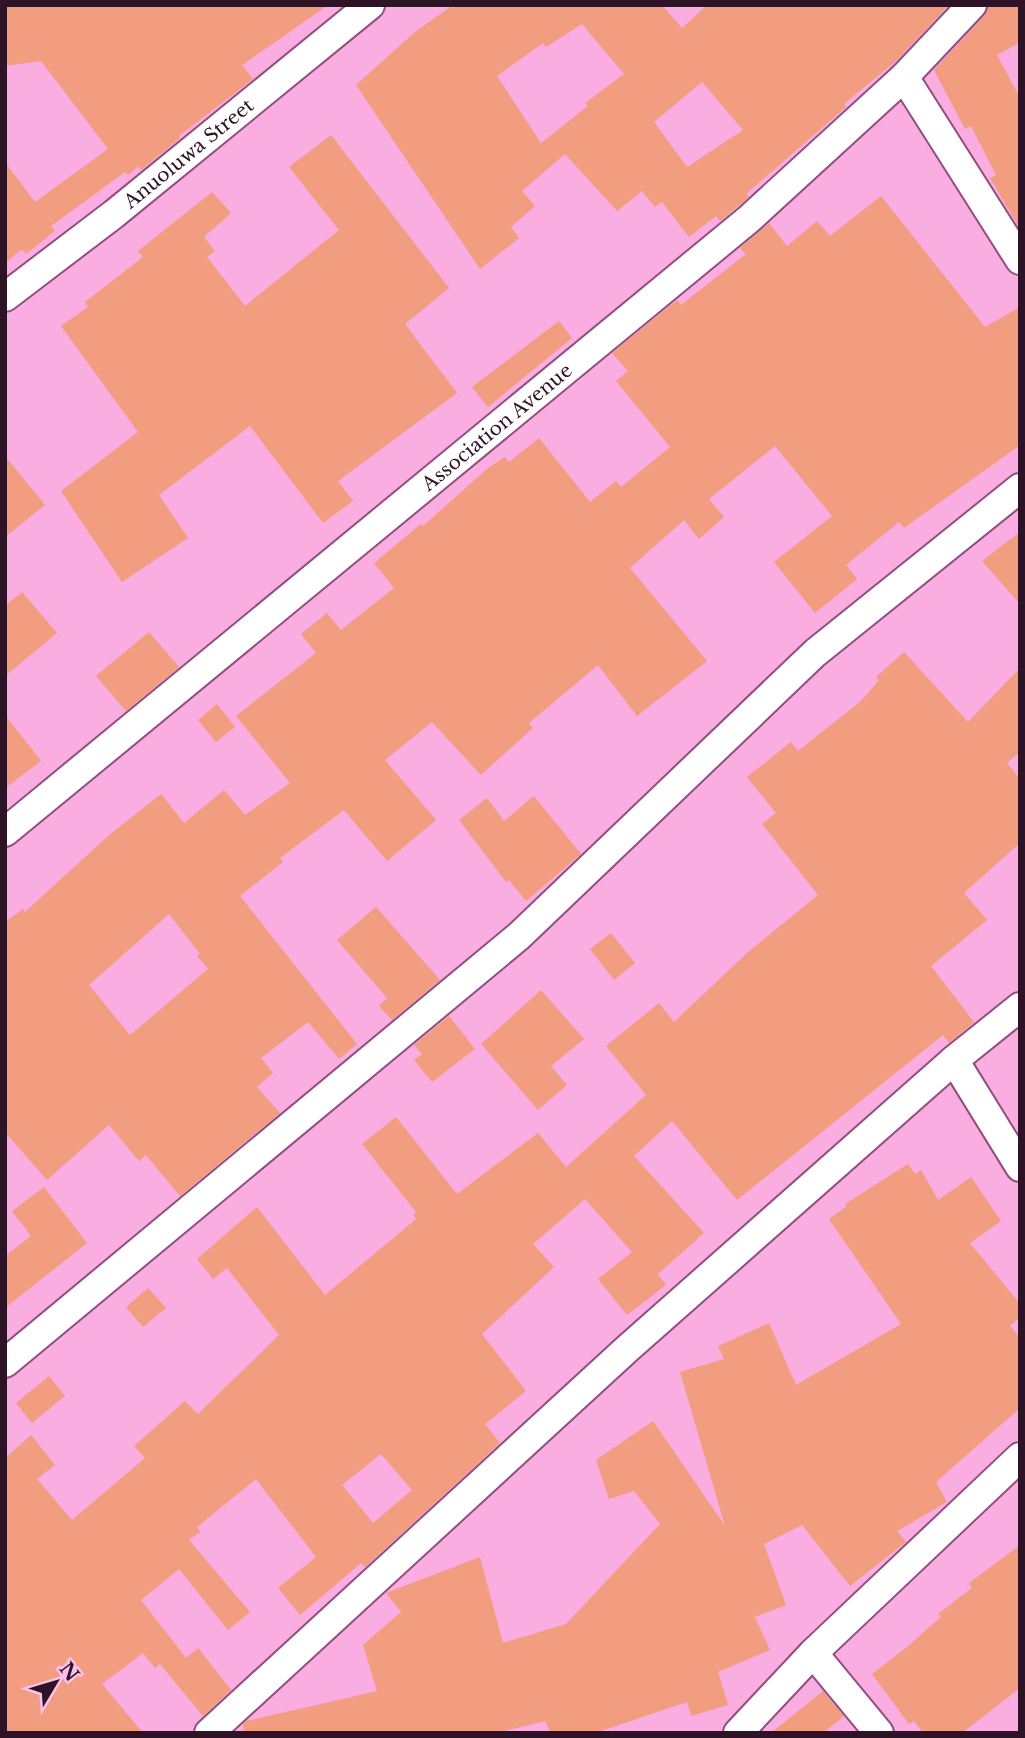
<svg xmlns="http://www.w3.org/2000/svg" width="1025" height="1738" viewBox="0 0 1025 1738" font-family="'Libre Baskerville',serif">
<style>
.building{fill:#f29c80;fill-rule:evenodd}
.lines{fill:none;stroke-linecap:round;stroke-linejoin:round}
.minor-casing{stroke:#914e7e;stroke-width:32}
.minor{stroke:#fff;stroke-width:28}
.labels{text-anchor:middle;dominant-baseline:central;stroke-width:5;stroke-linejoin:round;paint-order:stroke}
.street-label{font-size:19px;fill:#2e1226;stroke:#fec0e9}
</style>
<rect width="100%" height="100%" fill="#f9ade1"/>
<g class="building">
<path d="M5,5h323l-86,60 11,14 -74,57 1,2 -39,32 -2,-4 -11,9 -3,-3 -74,54 4,5 -29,23 -4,-5 -17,14v-101l30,40 73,-53 -67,-88 -36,5z"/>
<path d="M453,5h209l20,23 25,-23h242l-53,56 -52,43 2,3 -100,87 3,3 -29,24 -4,-5 -27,21 -27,-35 -7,5 -13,-16 -25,20 -52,-57 -43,37 13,15 -24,21 8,11 -39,31 -124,-184 59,-53zM582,24l42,50 -39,29 3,3 -47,37 -44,-67 46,-33 3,4zM702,82l41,48 -56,37 -33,-45z"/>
<path d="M988,5h32v37l-23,13 23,43v131l-30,-51 6,-3 -25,-49 -6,3 -31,-59 50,-54z"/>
<path d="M331,135l118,153 -44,36 52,69 -119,88 15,20 -30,22 -73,-97 -91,69 29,43 -66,44 -61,-91 77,-59 -77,-106 27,-19 -3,-5 58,-45 -5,-6 74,-59 19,21 -27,24 11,14 -8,6 38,49 94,-76 -50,-63z"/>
<path d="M881,196l104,131 35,-20v138l-116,83 -5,-6 -53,43 11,14 -42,34 -41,-51 58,-46 -57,-70 -66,53 15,18 -25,22 -15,-19 -54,48 77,93 -70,55 -39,-51 -69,58 4,5 -52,47 -49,-53 -47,38 51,60 -49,41 -43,-51 -64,48 3,4 -43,34 117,148 -18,15 -31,-37 -47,36 12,15 -16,14 23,26 -100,83 -34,-41 -7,6 -30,-36 -62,55 -42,-48v-210l18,-13 2,3 83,-76 53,-42 23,29 40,-33 21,25 45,-32 -54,-67 80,-63 -15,-19 26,-21 14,17 53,-42 -20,-25 47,-39 2,2 65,-58 17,-11 4,5 30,-24 51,64 26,-21 5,6 49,-40 -54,-66 12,-10 -16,-18 65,-53 4,5 65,-51 -6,-6 29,-25 18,23 30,-25 13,15zM169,914l31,40 -3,2 11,13 -78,66 -41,-50z"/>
<path d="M559,321l13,17 -84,69 -16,-20z"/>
<path d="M5,456l40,49 -40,32z"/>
<path d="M1020,532v72l-38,-43z"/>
<path d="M22,592l35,41 -52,43v-70z"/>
<path d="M149,632l30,35 -53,44 -30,-35z"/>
<path d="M904,652l64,70 52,-54v84l-13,11 13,16v64l-56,50 23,27 -56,46 43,56 -25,21 -6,-8 -206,165 -65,-79 -38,35 70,77 -46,41 8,11 -39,30 -29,-36 34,-27 -47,-53 -52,45 21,23 -72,67 44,57 -41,33 15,19 -135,124 -4,-4 -61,52 -22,-27 38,-31 -60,-78 -59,48 3,5 -11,8 61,72 -22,18 -49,-61 -38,31 45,58 12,-10 33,42 -28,26 -43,-52 -5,4 -12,-15 -41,31 41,49h-138v-275l26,-23 24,30 -18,14 35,41 73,-62 -11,-12 51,-45 13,13 81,-79 -52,-67 -14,11 -16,-20 60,-52 68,88 91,-76 -3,-5 3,-2 -54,-68 34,-27 61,77 81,-61 28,34 80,-72 -40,-49 53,-43 15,19 73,-69 71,-58 -56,-71 14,-11 -29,-36 44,-35 7,9 63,-50 18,-21 -3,-3zM381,1454l31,36 -39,33 -31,-38z"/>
<path d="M217,704l18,23 -19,15 -18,-22z"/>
<path d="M5,715l36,46 -36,27z"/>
<path d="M534,796l47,58 -55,47 -17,-21 -3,2 -47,-62 28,-22 17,23z"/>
<path d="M376,907l64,73 -48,40 -13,-14 8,-8 -50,-58z"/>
<path d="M611,933l24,30 -21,17 -24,-31z"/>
<path d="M541,990l43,49 -33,27 16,19 -29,25 -57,-66z"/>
<path d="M449,1016l26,33 -43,33 -18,-22 8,-6 -8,-9z"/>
<path d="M908,1164l7,10 6,-4 17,30 33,-23 30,44 -31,22 50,61v13l-10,9 10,12v70l-84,74 11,20 -50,29 9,11 -56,44 -48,-61 -38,19 22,61 -31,12 15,33 -52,22 10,33 -37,11 -4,-14 -92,31h-45l-4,-12 -50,12h-252l-1,-9 3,-3 131,-30 -14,-46 38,-33 -15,-19 94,-36 23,86 63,-19 94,-100 -26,-33 -25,8 -13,-39 57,-39 72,105 -45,-154 44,-13 -6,-13 51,-23 27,62 105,-61 -72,-105 18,-13 -2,-2z"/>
<path d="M44,1187l43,56 -82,65v-52l26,-20 -19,-25z"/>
<path d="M148,1288l18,20 -23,19 -17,-20z"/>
<path d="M49,1376l16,20 -33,27 -16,-20z"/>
<path d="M1020,1545v143l-58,45h-39l-9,-12 -5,3 -37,-50 35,-27 34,-30 -3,-3 34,-26 -3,-5z"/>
<path d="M823,1691l21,25 -21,17h-52z"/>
</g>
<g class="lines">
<g class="minor-casing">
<g id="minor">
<path d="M904,77l116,183"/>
<path id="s1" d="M5,297l109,-83 256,-209"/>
<path id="s2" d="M5,832l744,-613 155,-142 68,-72"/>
<path d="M954,1060l66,107"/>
<path d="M5,1363l514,-427 296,-283 205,-165"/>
<path d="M813,1653l66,80"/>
<path d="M209,1733l418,-384 327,-289 66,-53"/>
<path d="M738,1733l75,-80 207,-196"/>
</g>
</g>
<use href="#minor" class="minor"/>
</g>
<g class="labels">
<g class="street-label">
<text stroke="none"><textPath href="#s1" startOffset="233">Anuoluwa Street</textPath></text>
<text stroke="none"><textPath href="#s2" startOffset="637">Association Avenue</textPath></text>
</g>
</g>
<rect width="1025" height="1738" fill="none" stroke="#2e1226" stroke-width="14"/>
<g transform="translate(56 1682) rotate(52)" stroke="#fec0e9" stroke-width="5" paint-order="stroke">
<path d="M0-5L12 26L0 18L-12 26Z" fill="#2e1226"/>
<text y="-10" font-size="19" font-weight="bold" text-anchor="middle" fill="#2e1226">N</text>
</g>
</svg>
